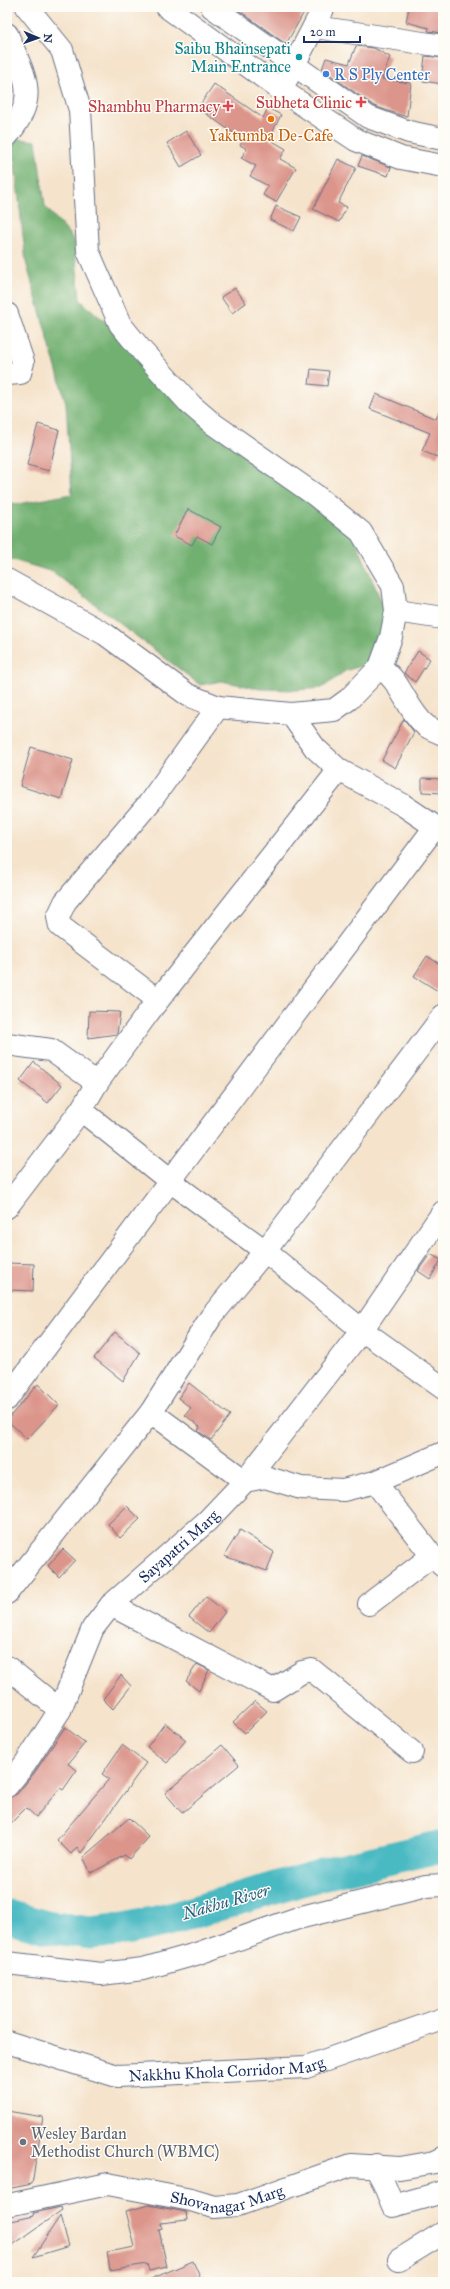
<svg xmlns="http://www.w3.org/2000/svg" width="450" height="2289" viewBox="0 0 450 2289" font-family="'IM FELL Great Primer',serif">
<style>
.forest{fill:#72b071;stroke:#467068}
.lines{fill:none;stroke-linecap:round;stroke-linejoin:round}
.river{stroke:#4ab9c2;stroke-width:33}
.building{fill:#dc958b}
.minor-casing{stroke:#676e84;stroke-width:24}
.major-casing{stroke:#676e84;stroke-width:24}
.minor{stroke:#fff;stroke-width:22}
.major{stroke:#fff;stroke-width:22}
.culture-dot{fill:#0f9aa8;stroke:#fdfcf7;stroke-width:1.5}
.shop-dot{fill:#3f7fe0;stroke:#fdfcf7;stroke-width:1.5}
.health-dot{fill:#e0444e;stroke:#fdfcf7;stroke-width:1.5}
.food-dot{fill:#e8710a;stroke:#fdfcf7;stroke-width:1.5}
.worship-dot{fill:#6b7280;stroke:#fdfcf7;stroke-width:1.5}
.labels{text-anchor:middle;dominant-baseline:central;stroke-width:3;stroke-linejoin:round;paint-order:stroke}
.culture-label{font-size:16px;fill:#0d838f;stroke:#fdfcf7;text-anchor:end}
.shop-label{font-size:16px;fill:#366cbe;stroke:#fdfcf7;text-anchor:start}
.health-label{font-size:16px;fill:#be3a42;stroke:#fdfcf7;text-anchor:end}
.food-label{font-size:16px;fill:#c56008;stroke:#fdfcf7}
.street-label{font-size:16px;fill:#1b2f5e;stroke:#fdfcf7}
.worship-label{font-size:16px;fill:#5b616d;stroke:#fdfcf7;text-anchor:start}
.water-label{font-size:17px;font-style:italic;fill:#2b5f81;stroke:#fdfcf7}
</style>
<rect width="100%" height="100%" fill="#fdfcf7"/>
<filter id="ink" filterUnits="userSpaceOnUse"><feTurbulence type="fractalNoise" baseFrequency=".025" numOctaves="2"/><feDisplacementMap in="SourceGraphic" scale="8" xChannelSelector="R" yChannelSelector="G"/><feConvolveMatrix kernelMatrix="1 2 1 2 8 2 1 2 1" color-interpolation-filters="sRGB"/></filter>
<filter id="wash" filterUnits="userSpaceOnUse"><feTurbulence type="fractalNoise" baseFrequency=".012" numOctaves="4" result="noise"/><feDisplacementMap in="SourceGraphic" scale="16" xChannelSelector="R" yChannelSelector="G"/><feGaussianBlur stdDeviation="0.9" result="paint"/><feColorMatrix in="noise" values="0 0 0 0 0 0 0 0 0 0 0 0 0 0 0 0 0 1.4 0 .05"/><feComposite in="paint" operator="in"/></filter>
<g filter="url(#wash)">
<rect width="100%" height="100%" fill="#f5e3cb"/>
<path class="forest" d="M12,138l24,3 9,65 29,34 6,60 275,238 33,80 -12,43 -31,10 -23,17 -26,2 -36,-1 -38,-8 -22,4 -147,-113 -46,-14v-56l11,2 54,-10 -6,-91 -40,-141z"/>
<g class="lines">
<path class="river" d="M7,1916l40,11 44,6 34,-4 42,-9 155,-46 121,-28"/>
</g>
<g id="blocks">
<g class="building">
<path d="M234,7h73l-21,37z"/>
<path d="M409,7h34v26l-15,-2 1,-3 -23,-6z"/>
<path d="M356,46l18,2 16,9 -8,22 29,4 -4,33 -7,-1 -26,-9 -52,-37 4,-11 23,6z"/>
<path d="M425,56l18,2v26l-21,-3z"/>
<path d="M214,84l49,34 5,-10 13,7 -12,24 17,10 -6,10 16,9 -20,34 -13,-7 5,-9 -18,-10 6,-10 -15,-8 6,-9 -7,-4 3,-5 -45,-32z"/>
<path d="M186,131l15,24 -20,12 -14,-24z"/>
<path d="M362,156l29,11 -3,9 -30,-10z"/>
<path d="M338,159l18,9 -18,35 9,4 -8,15 -26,-13z"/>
<path d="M276,206l25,11 -7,14 -24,-11z"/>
<path d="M235,288l11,15 -14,10 -11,-16z"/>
<path d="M311,369l18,2 -2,15 -18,-2z"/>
<path d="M376,394l60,25 7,-17v41l-6,14 -15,-6 8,-18 -60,-24z"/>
<path d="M38,424l21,6 -10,41 -22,-6z"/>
<path d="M188,509l33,18 -9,17 -15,-8 -5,9 -18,-9z"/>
<path d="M418,651l12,8 -15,23 -11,-9z"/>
<path d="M404,719l10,13 -19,36 -13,-8z"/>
<path d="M31,747l42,13 -12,39 -41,-13z"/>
<path d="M422,778l21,1v14l-21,-1z"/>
<path d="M427,956l16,10v17l-5,8 -24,-15z"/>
<path d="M89,1011l31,1 -3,22 -29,4z"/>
<path d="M34,1062l28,23 -14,18 -28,-22z"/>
<path d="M430,1254l11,6 -11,19 -12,-8z"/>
<path d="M7,1263l27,1 -1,27 -23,-1 -3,-6z"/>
<path d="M115,1332l25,21 -17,28 -29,-23z"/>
<path d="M189,1383l41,32 -19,25 -13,-9 2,-4 -15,-12 6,-7 -13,-10z"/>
<path d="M38,1384l21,21 -32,34 -20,-19z"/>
<path d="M127,1506l13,13 -20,19 -12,-14z"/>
<path d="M240,1530l34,22 -7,19 -43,-15z"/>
<path d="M63,1549l12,11 -16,17 -11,-11z"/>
<path d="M206,1596l19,16 -16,21 -20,-16z"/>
<path d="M197,1664l12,6 -10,21 -13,-10z"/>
<path d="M121,1675l10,11 -18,23 -10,-10z"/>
<path d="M255,1701l12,10 -22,22 -12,-11z"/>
<path d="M165,1723l21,17 -19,23 -20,-16z"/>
<path d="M65,1727l20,16 -17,21 9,6 -14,20 -3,-2 -24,29 -10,-9 -19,19v-29l10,-4 18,-22z"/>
<path d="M122,1745l24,18 -65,90 -4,-6 -6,7 -14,-14 52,-61 -7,-5z"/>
<path d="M222,1745l17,20 -57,48 -17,-20z"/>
<path d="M129,1818l20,19 -20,22 -4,-4 -34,18 -8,-16z"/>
<path d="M7,2111l36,6 -11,67 -25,5z"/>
<path d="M149,2205l37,7 1,8 -26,3 1,6 -3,1 8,37 -18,4 -2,-7 -37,6 -3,-18 28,-5 -9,-36z"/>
<path d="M61,2207l1,3 -55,39v-27l27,-6 -1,-3z"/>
<path d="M60,2216l9,30 -36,11z"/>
<path d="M193,2261l9,21h-58z"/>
</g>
</g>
</g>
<g filter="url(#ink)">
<use href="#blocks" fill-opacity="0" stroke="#676e84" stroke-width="1"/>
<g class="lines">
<g class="minor-casing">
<g id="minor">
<path d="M27,7l35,43 18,60 8,141 32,73 22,27 49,54 21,18 103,72 46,37 32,54 3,25 -5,26 -11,30 -31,32 -15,11 -43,4"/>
<path d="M315,27l128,19"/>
<path d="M7,34c17,43 34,62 0,102"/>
<path d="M281,90l43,-83"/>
<path d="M7,314l16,48 -3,11 -13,1"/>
<path d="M7,580l98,54 83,61 30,12 73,7 24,34 24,22 64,35 40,27"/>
<path d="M396,611l47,7"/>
<path d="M380,667c22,15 26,42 46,59 5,3 12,6 17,8"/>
<path d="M158,1000l-98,-74 -2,-9 7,-15 85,-100 68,-95"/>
<path d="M7,1044l44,6 46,33"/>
<path d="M81,1110l89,71 95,70 97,79 81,58"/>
<path d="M7,1207l74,-97 16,-27 51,-70 191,-243"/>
<path d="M7,1399l428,-572"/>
<path d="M151,1412l94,69 117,-151 81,-118"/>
<path d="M375,1482l57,74 11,10"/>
<path d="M7,1593l144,-181 60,-95 54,-66 178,-235"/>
<path d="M369,1604l63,-48"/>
<path d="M111,1605l162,85 29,-18 10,-2 100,82"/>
<path d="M7,1667l53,43"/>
<path id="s1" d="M7,1786l18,-22 35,-54 33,-82 18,-23 96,-84 38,-40 20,-4 36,11 42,2 32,-8 68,-29"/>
<path d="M7,1963l94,11 42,-5 53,-15 102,-36 128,-32 17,-1"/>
<path id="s2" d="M7,2042l110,34 189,-9 137,-48"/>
<path d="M376,2165l17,41 50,-14"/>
<path id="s3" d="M7,2204h6l95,-20 83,16 23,7 24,-2 113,-40 49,3 35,-6 8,-4"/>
<path d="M399,2260l44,-27"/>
</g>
</g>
<g class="major-casing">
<g id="major">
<path d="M167,7l114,83 75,50 45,18 42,8"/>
<path d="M212,7l156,110 41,15 34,7"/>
</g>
</g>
<use href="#minor" class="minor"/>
<use href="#major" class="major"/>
</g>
</g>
<circle class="culture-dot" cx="299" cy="57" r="4"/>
<circle class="shop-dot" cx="326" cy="74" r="4"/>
<g class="health-dot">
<path d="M359 96h4v4h4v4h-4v4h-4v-4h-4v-4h4z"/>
<path d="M226 100h4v4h4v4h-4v4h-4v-4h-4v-4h4z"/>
</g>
<circle class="food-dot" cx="271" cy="119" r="4"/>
<circle class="worship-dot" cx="23" cy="2142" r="4"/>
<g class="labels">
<g class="culture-label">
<text x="291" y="48">Saibu Bhainsepati<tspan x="291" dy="18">Main Entrance</tspan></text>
</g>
<g class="shop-label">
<text x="334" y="74">R S Ply Center</text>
</g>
<g class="health-label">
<text x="352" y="102">Subheta Clinic</text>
<text x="220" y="106">Shambhu Pharmacy</text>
</g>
<g class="food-label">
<text x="271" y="135">Yaktumba De-Cafe</text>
</g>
<g class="street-label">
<text stroke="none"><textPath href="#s1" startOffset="300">Sayapatri Marg</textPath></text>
<text stroke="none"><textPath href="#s2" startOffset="225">Nakkhu Khola Corridor Marg</textPath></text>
<text stroke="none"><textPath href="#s3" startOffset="225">Shovanagar Marg</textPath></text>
</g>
<g class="worship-label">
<text x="31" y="2133">Wesley Bardan<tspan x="31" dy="18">Methodist Church (WBMC)</tspan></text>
</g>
<g class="water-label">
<text transform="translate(226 1902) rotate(-16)">Nakhu River</text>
</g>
</g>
<rect width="450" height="2289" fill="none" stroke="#fdfcf7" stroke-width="24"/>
<g transform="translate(38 38) rotate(92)" stroke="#fdfcf7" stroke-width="3" paint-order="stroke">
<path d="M0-3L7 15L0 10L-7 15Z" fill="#1b2f5e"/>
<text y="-6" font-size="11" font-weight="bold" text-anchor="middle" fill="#1b2f5e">N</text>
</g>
<path d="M304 36v6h56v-6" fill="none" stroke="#1b2f5e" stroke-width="2"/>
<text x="310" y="36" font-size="12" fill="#1b2f5e" stroke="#fdfcf7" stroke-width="3" paint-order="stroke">20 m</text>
</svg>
